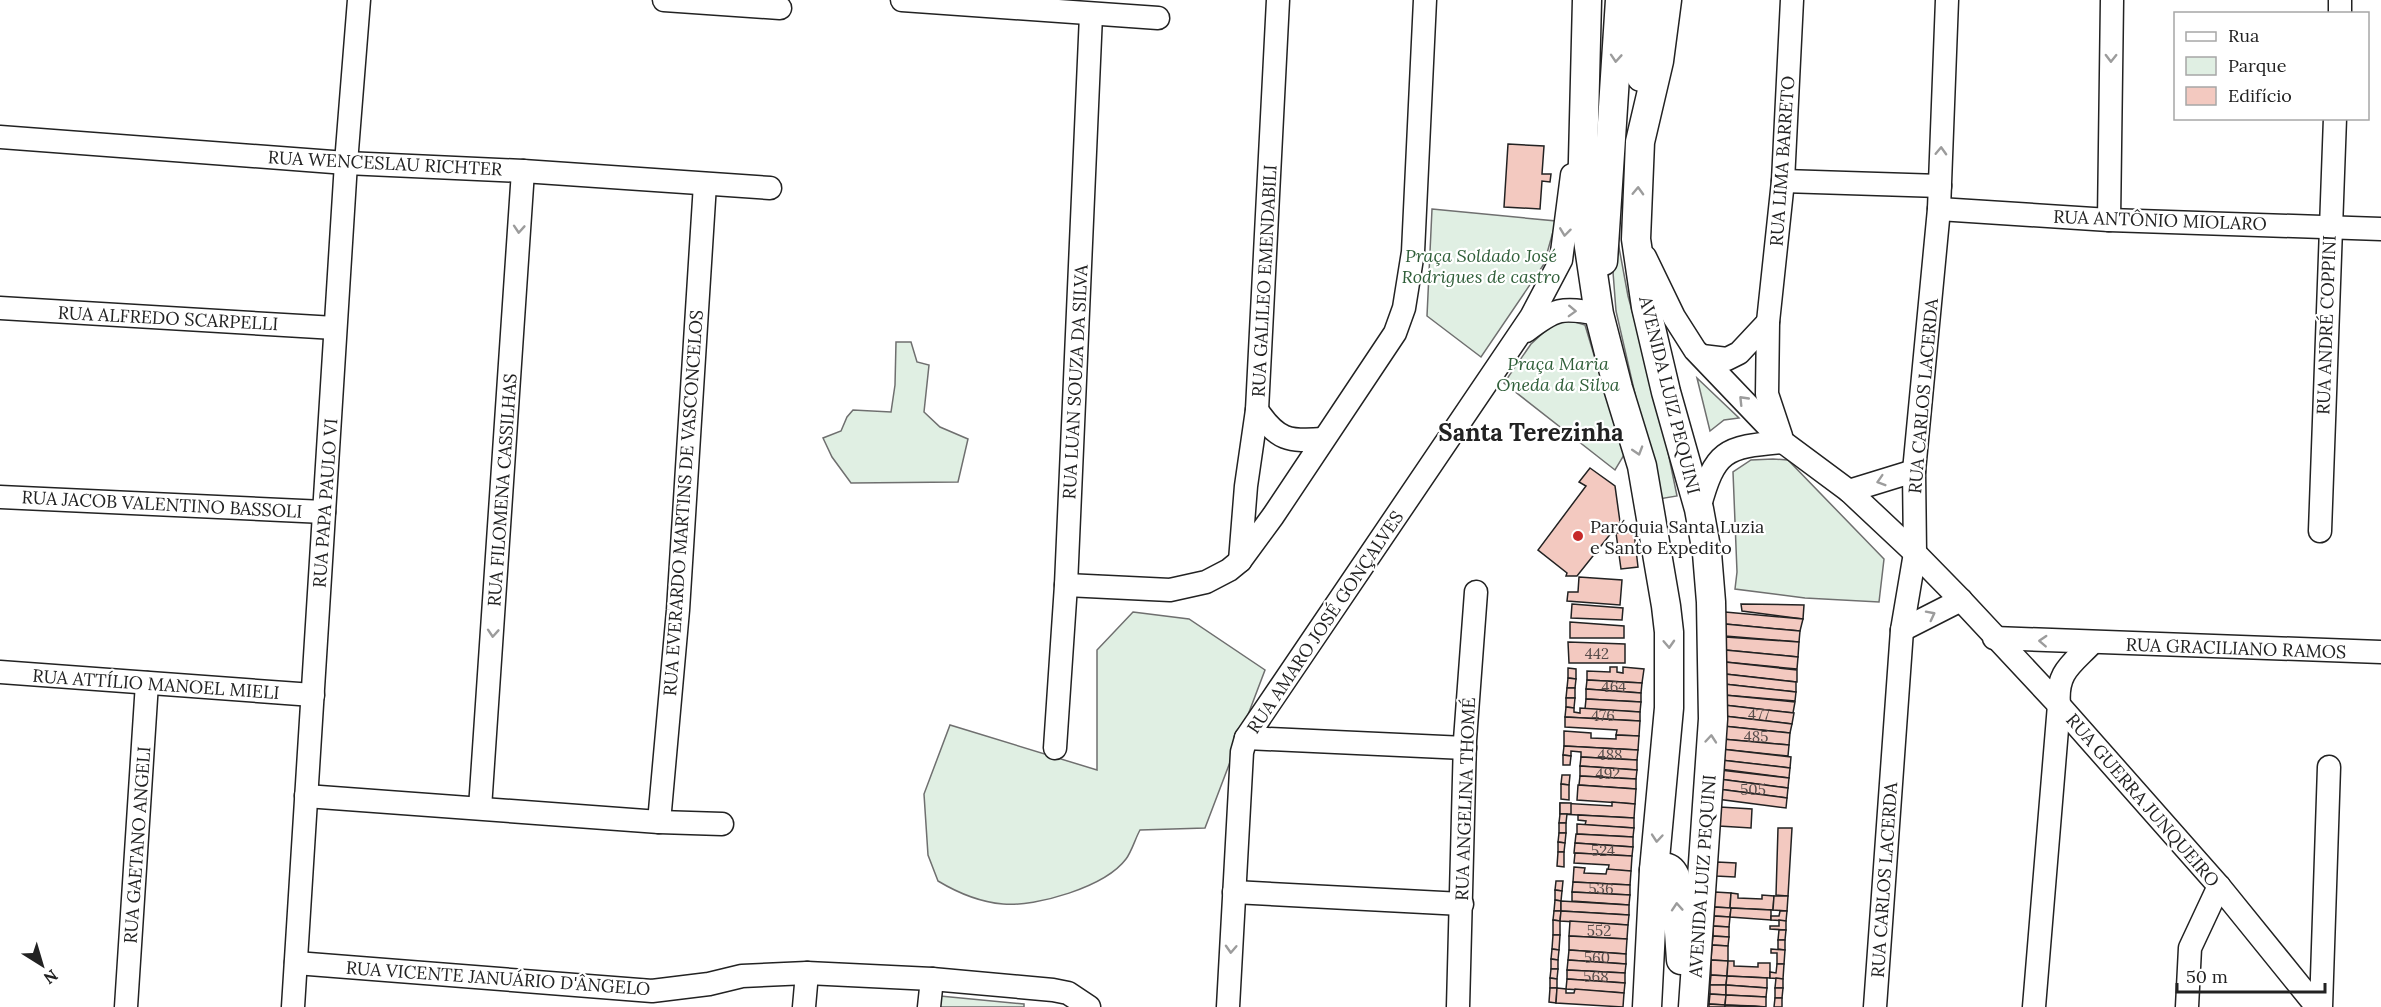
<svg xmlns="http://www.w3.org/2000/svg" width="2381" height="1007" viewBox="0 0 2381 1007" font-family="Lora,serif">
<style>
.green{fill:#e0efe3;stroke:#6f6f6f;stroke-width:1.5}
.building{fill:#f3c9c0;stroke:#222;stroke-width:1.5}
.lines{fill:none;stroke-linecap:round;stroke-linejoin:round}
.minor-casing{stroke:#222;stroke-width:25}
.major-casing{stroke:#222;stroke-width:31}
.minor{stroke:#fff;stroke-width:22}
.major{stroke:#fff;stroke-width:28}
.oneway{stroke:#9c9c9c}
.poi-dot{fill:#c62828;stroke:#fff;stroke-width:2}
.labels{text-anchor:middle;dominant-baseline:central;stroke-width:4.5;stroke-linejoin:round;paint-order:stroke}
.number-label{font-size:15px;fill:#564c4a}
.street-label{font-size:18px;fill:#222;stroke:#fff}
.park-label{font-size:18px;font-style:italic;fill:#2f5e38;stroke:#fff}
.poi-label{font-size:18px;fill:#222;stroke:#fff;text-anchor:start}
.district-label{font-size:24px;font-weight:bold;fill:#222;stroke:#fff}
</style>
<rect width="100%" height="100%" fill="#fff"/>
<g class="green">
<path d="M1432,209l124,12 -12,43 -63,93 -54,-41z"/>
<path d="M1618,242l10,54 32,117 17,83 -18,3 -43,-188 -5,-65z"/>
<path d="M1556,321l19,1 10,3 39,130 -9,15 -111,-87 27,-39z"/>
<path d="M896,342h15l6,20 12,3 -5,47 16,15 28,12 -10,43 -107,1 -19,-26 -9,-19 18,-7 6,-14 6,-7 38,2 4,-27z"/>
<path d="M1697,378l42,40 -15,2 -14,11z"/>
<path d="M1773,459l15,1 96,99 -5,43 -74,-4 -70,-9 2,-17 -4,-100 18,-12z"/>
<path d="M1133,612l56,7 76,51 -60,158 -65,2c-5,9 -8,21 -14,29 -21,28 -90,48 -123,45 -24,-2 -45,-11 -65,-23l-10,-26 -4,-61 26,-69 147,45v-120z"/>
<path d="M940,996l84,8v3h-85z"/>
</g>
<g class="building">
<path d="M1508,144l36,2 -2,28h9l-1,8 -8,-1 -2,28 -36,-2z"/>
<path d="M1590,468l25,18 5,36 -43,54h-11l1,-3 -29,-23 48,-64 -7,-4z"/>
<path d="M1634,532l4,35 -17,2 -5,-36z"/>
<path d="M1579,577l43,3 -2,25 -53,-4 1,-9h10z"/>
<path d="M1572,604l51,4 -1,12 -51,-2z"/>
<path d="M1741,604l63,1 -1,14 -61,-8z"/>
<path d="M1725,612l78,7 -3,12 -75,-7z"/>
<path d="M1570,622l54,4v12h-54z"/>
<path d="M1725,624l75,7 -1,11 -74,-6z"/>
<path d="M1725,637l74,5 -1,15 -73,-7z"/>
<path d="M1568,642l57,2v19h-56z"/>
<path d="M1725,650l73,7 -1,12 -72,-7z"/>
<path d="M1725,662l72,8v12l-72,-8z"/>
<path d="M1610,667h7v5l6,1v-6l21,2 -2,14 -55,-3v-9l23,1z"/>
<path d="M1568,668l8,1v10l-8,-1z"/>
<path d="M1725,674l71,8v10l-72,-8z"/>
<path d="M1568,678l8,1 -1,9h-8z"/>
<path d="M1587,680l55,3 -1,10 -55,-4z"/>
<path d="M1724,684l72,8 -1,9 -71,-6z"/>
<path d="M1567,688h8v10h-9z"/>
<path d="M1586,689l55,4v9l-55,-3z"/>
<path d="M1724,695l71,7 -2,11 -69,-8z"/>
<path d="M1566,698h9l-1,10 -8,-1z"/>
<path d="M1586,699l55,3 -1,10 -55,-3z"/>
<path d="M1724,705l70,8 -2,11 -68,-8z"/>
<path d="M1566,707l8,1v4l6,1v-5l60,4v9l-75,-4z"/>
<path d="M1724,716l68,8 -2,9 -67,-7z"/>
<path d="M1565,717l75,4 -1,15 -23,-1 1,-5 -52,-3z"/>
<path d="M1723,726l67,7 -1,12 -67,-6z"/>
<path d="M1564,731l27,2v5l25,1v-4l23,1 -1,14 -74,-4z"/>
<path d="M1722,739l67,6 -1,11 -67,-7z"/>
<path d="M1564,746l74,4 -1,10 -56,-3v-5l-10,-1v5l-8,-1z"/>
<path d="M1721,749l70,8 -1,11 -69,-8z"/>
<path d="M1563,755l8,1 -1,9h-7z"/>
<path d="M1581,757l56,3v10l-57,-4z"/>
<path d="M1721,760l69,8 -1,10 -69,-9z"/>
<path d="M1580,766l57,4 -1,9 -56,-3z"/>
<path d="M1720,770l69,8 -1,10 -69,-9z"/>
<path d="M1562,775h8l-1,10 -8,-1z"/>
<path d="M1580,776l56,3v10l-57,-4z"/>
<path d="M1719,779l69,9 -1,10 -69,-9z"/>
<path d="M1561,784l8,1v15l-8,-1z"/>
<path d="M1578,785l58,4 -1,15 -58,-4z"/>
<path d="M1718,789l69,9 -1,10 -69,-9z"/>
<path d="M1612,802l23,2 -1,14 -74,-4v-11l52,3z"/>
<rect x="1560" y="803" width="11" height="11"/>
<path d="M1720,807l32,2 -1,19 -32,-2z"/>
<path d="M1560,814h7l-1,9h-7z"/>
<path d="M1578,815l56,3v10l-49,-3 1,-4 -8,-1z"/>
<rect x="1559" y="823" width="7" height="10"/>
<path d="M1577,824l57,4 -1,9 -56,-3z"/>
<path d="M1778,828h14l-4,68 -12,-1z"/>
<path d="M1559,833h7l-1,10 -7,-1z"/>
<path d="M1576,834l57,3v10l-58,-4z"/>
<path d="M1558,842l7,1 -1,9h-6z"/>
<path d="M1575,843l58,4 -1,9 -58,-3z"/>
<path d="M1558,852h6v15l-7,-1z"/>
<path d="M1575,853l57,3 -1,15 -23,-1 1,-5 -35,-2z"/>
<path d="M1717,862l19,1 -1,14 -19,-1z"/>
<path d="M1574,867l11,1 -1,5 22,1 1,-5 24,2 -1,14 -57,-3z"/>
<path d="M1556,881h7l-1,10 -7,-1z"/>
<path d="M1573,882l57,3v10l-58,-3z"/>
<path d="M1555,890l7,1 -1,10 -6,-1z"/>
<path d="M1572,892l58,3 -1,10 -57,-4z"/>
<path d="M1715,892l16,1 -1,15 -16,-1z"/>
<path d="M1731,893l7,1v4l24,1v-4l12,1 -1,14 -43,-2z"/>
<path d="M1774,896h14l-1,15 -14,-1z"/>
<path d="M1555,900l6,1v10h-7z"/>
<path d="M1561,901l68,4v10l-68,-4z"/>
<path d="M1714,907l17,1 -1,9 -16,-1z"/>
<path d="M1731,908l40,2v10l-41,-3z"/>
<path d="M1554,911h7l-1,10 -7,-1z"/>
<path d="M1561,911l68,4 -1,10 -68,-4z"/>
<path d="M1780,911h7l-1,10 -15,-1v-4h8z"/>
<path d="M1714,916l16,1 -1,10 -16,-1z"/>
<path d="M1553,920l7,1v14h-7z"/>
<path d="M1779,920l7,1v9l-16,-1v-3h9z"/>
<path d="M1570,921l58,4 -1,14 -58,-3z"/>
<path d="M1713,926l16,1v10l-16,-1z"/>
<path d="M1779,930h7l-1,10h-7z"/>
<path d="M1553,935h7l-1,15 -7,-1z"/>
<path d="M1569,936l58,3 -1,15 -57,-4z"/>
<path d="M1713,936l16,1 -1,9 -16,-1z"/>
<path d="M1778,940h7v10l-7,-1z"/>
<path d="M1712,945l16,1v15l-17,-1z"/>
<path d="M1552,949l7,1 -1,10 -7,-1z"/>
<path d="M1771,949l14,1 -1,14h-7v-11h-6z"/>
<path d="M1569,950l57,4v10l-58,-4z"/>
<path d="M1551,959l7,1v9h-7z"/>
<path d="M1568,960l58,4 -1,9 -58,-3z"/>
<path d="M1711,960l17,1 -1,15 -16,-1z"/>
<path d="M1728,961h6v5l24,1v-4h12v15l-43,-2z"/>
<path d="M1777,964h7l-1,15 -13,-1v-6l6,1z"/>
<path d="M1551,969h7l-1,10 -7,-1z"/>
<path d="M1567,970l58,3v10l-58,-4z"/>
<path d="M1711,975l16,1 -1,9h-16z"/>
<path d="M1727,976l40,2v10l-41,-3z"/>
<path d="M1550,978l7,1v9h-7z"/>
<path d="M1776,978l7,1v9h-8z"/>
<path d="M1567,979l58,4 -1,10 -58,-4z"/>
<path d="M1710,985h16v10l-16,-1z"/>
<path d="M1726,985l41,3 -1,9 -40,-2z"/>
<path d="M1550,988h7l-1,15 -7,-1z"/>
<path d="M1557,988l9,1v4h8l1,-4 49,4 -1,14 -67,-4z"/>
<path d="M1775,988h8l-1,10h-7z"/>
<path d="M1710,994l16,1 -1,10 -16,-1z"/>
<path d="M1726,995l40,2v10l-41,-2z"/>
<path d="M1775,998h7v9h-8z"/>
<path d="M1709,1004l16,1v2h-16z"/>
<path d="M1725,1005l30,1 11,1h-41z"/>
</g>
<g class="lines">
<g class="minor-casing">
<g id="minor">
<path d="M664,0l116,8"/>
<path d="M902,0l256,18"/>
<path d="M2340,14v-14"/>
<path d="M0,137l346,26 177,8 247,17"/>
<path d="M1783,181l157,5"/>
<path d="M1939,209l170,11 272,9"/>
<path d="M2109,220l3,-220"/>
<path d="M1645,257l29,60 21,33 88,92 66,49 66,62 46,47 98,105 160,181 98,121"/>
<path d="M0,308l335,20"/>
<path d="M1526,331c30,-23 35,-24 73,-17"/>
<path d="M1702,356l25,3 12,-6 29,-31"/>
<path d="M1257,410c20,30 32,32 66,29"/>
<path d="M1781,436l-14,-42 1,-72 15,-141 9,-181"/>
<path d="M1849,491l65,-20"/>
<path d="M0,497l324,15"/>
<path d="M1699,509c16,-59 25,-62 84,-67"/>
<path d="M2320,531l15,-413"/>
<path d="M1240,561l6,-75 11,-76 21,-410"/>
<path d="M1066,585l104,5 36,-8 23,-12 11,-9 33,-45 122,-183 9,-25 9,-56 12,-252"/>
<path d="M1902,630l59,-30"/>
<path d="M1994,638l387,14"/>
<path d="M0,672l313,23"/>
<path d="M1246,738l219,10"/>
<path d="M1055,748l11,-163 25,-570"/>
<path d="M306,796l353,26 63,2"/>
<path d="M480,808l43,-637"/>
<path d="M659,822l19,-212 27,-426"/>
<path d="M1234,892l228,12"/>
<path d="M296,963l356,28 57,-7 33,-8 65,-3 125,6 121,11 15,3 21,14"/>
<path d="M126,1007l21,-324"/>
<path d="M293,1007l53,-844 13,-163"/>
<path d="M804,1007l3,-34"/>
<path d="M929,1007l3,-28"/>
<path d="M1228,1007l14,-255 4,-14 285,-421 30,-57 11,-85"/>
<path d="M1458,1007l7,-267 11,-148"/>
<path d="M1875,1007l27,-377 13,-77 -1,-82 25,-262 8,-209"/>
<path d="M2034,1007l25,-302c-3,-33 12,-40 33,-62"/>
<path d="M2187,1007l3,-59 29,-62"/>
<path d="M2321,1007l8,-240"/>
</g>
</g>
<g class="major-casing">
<g id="major">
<path d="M1587,0l-5,200 17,114 19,74 24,78 24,140 3,26v76l-15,162 -7,137"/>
<path d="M1667,0l-8,61 -19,81 -4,97 10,68 20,85 33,117 8,44 4,49 2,117 -20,288"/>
<path d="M1641,77l3,-77"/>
<path d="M1603,261l17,-261"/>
<path d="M1654,870c10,-4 16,-4 21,6l6,84"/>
</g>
</g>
<use href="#minor" class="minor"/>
<use href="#major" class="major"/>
</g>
<defs><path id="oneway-chevron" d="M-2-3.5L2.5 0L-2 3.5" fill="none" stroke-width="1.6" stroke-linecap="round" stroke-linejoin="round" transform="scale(1.5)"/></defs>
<g class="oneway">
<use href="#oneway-chevron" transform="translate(1616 58) rotate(94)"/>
<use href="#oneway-chevron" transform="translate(2111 58) rotate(91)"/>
<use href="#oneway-chevron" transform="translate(1941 151) rotate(-88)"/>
<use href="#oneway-chevron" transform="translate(1638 191) rotate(-88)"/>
<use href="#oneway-chevron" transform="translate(519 229) rotate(94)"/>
<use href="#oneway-chevron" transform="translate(1565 232) rotate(97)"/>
<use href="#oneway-chevron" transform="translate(1572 311) rotate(2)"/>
<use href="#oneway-chevron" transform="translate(1743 400) rotate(-134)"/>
<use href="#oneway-chevron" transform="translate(1638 451) rotate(73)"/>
<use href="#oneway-chevron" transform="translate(1881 481) rotate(163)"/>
<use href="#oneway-chevron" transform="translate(1931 615) rotate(-27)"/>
<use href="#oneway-chevron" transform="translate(493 633) rotate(94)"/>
<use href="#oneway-chevron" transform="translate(2043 641) rotate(-177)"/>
<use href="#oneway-chevron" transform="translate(1669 644) rotate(87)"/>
<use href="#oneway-chevron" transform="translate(1711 739) rotate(-85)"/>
<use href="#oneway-chevron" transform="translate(1657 838) rotate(95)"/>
<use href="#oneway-chevron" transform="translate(1677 907) rotate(-94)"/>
<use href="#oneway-chevron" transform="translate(1231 949) rotate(93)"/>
</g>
<circle class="poi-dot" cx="1578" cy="536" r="6"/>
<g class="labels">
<g class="number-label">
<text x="1597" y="653">442</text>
<text x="1614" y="686">464</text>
<text x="1759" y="714">477</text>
<text x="1603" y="715">476</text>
<text x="1756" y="736">485</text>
<text x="1610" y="754">488</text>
<text x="1608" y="773">492</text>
<text x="1753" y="789">505</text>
<text x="1603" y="850">524</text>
<text x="1601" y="888">536</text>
<text x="1599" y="930">552</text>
<text x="1597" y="957">560</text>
<text x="1596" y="976">568</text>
</g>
<g class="street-label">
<text transform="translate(1782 161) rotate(-86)">RUA LIMA BARRETO</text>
<text transform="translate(385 163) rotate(3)">RUA WENCESLAU RICHTER</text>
<text transform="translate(2160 220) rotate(2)">RUA ANTÔNIO MIOLARO</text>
<text transform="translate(1264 281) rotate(-87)">RUA GALILEO EMENDABILI</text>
<text transform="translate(168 318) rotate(3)">RUA ALFREDO SCARPELLI</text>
<text transform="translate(2326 325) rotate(-88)">RUA ANDRÉ COPPINI</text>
<text transform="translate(1075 382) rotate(-87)">RUA LUAN SOUZA DA SILVA</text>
<text transform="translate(1670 395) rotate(76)">AVENIDA LUIZ PEQUINI</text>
<text transform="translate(1923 396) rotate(-85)">RUA CARLOS LACERDA</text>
<text transform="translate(502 490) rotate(-86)">RUA FILOMENA CASSILHAS</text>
<text transform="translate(325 503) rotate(-86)">RUA PAPA PAULO VI</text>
<text transform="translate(683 503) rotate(-86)">RUA EVERARDO MARTINS DE VASCONCELOS</text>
<text transform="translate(162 504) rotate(3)">RUA JACOB VALENTINO BASSOLI</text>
<text transform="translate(1325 622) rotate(-56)">RUA AMARO JOSÉ GONÇALVES</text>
<text transform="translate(2236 648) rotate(2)">RUA GRACILIANO RAMOS</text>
<text transform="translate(156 684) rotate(4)">RUA ATTÍLIO MANOEL MIELI</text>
<text transform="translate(1465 799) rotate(-88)">RUA ANGELINA THOMÉ</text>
<text transform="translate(2143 800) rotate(49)">RUA GUERRA JUNQUEIRO</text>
<text transform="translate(137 845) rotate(-86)">RUA GAETANO ANGELI</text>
<text transform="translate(1702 876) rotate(-86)">AVENIDA LUIZ PEQUINI</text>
<text transform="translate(1884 880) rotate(-86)">RUA CARLOS LACERDA</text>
<text transform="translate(498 978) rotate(4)">RUA VICENTE JANUÁRIO D'ÂNGELO</text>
</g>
<g class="park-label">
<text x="1481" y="255">Praça Soldado José<tspan x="1481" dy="21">Rodrigues de castro</tspan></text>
<text x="1558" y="363">Praça Maria<tspan x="1558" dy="21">Oneda da Silva</tspan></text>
</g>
<g class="poi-label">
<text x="1590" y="526">Paróquia Santa Luzia<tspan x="1590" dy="21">e Santo Expedito</tspan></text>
</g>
<g class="district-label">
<text x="1531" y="432">Santa Terezinha</text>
</g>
</g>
<rect x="2174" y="12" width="195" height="108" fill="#ffffff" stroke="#a7a7a7" stroke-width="1.5"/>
<rect x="2186" y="32" width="30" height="9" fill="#ffffff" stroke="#a7a7a7" stroke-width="1.5"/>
<text x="2228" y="42" font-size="18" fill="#222222">Rua</text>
<rect x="2186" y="57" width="30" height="18" fill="#e0efe3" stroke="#a7a7a7" stroke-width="1.5"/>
<text x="2228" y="72" font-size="18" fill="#222222">Parque</text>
<rect x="2186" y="87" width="30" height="18" fill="#f3c9c0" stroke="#a7a7a7" stroke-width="1.5"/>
<text x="2228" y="102" font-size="18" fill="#222222">Edifício</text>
<g transform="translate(42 965) rotate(143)" stroke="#ffffff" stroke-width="4.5" paint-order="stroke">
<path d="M0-4.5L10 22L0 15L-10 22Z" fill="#222222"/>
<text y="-9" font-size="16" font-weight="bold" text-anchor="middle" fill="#222222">N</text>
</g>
<path d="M2177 983v9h148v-9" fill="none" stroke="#222222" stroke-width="3"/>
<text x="2186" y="983" font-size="18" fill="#222222" stroke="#ffffff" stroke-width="4.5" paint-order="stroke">50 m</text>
</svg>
